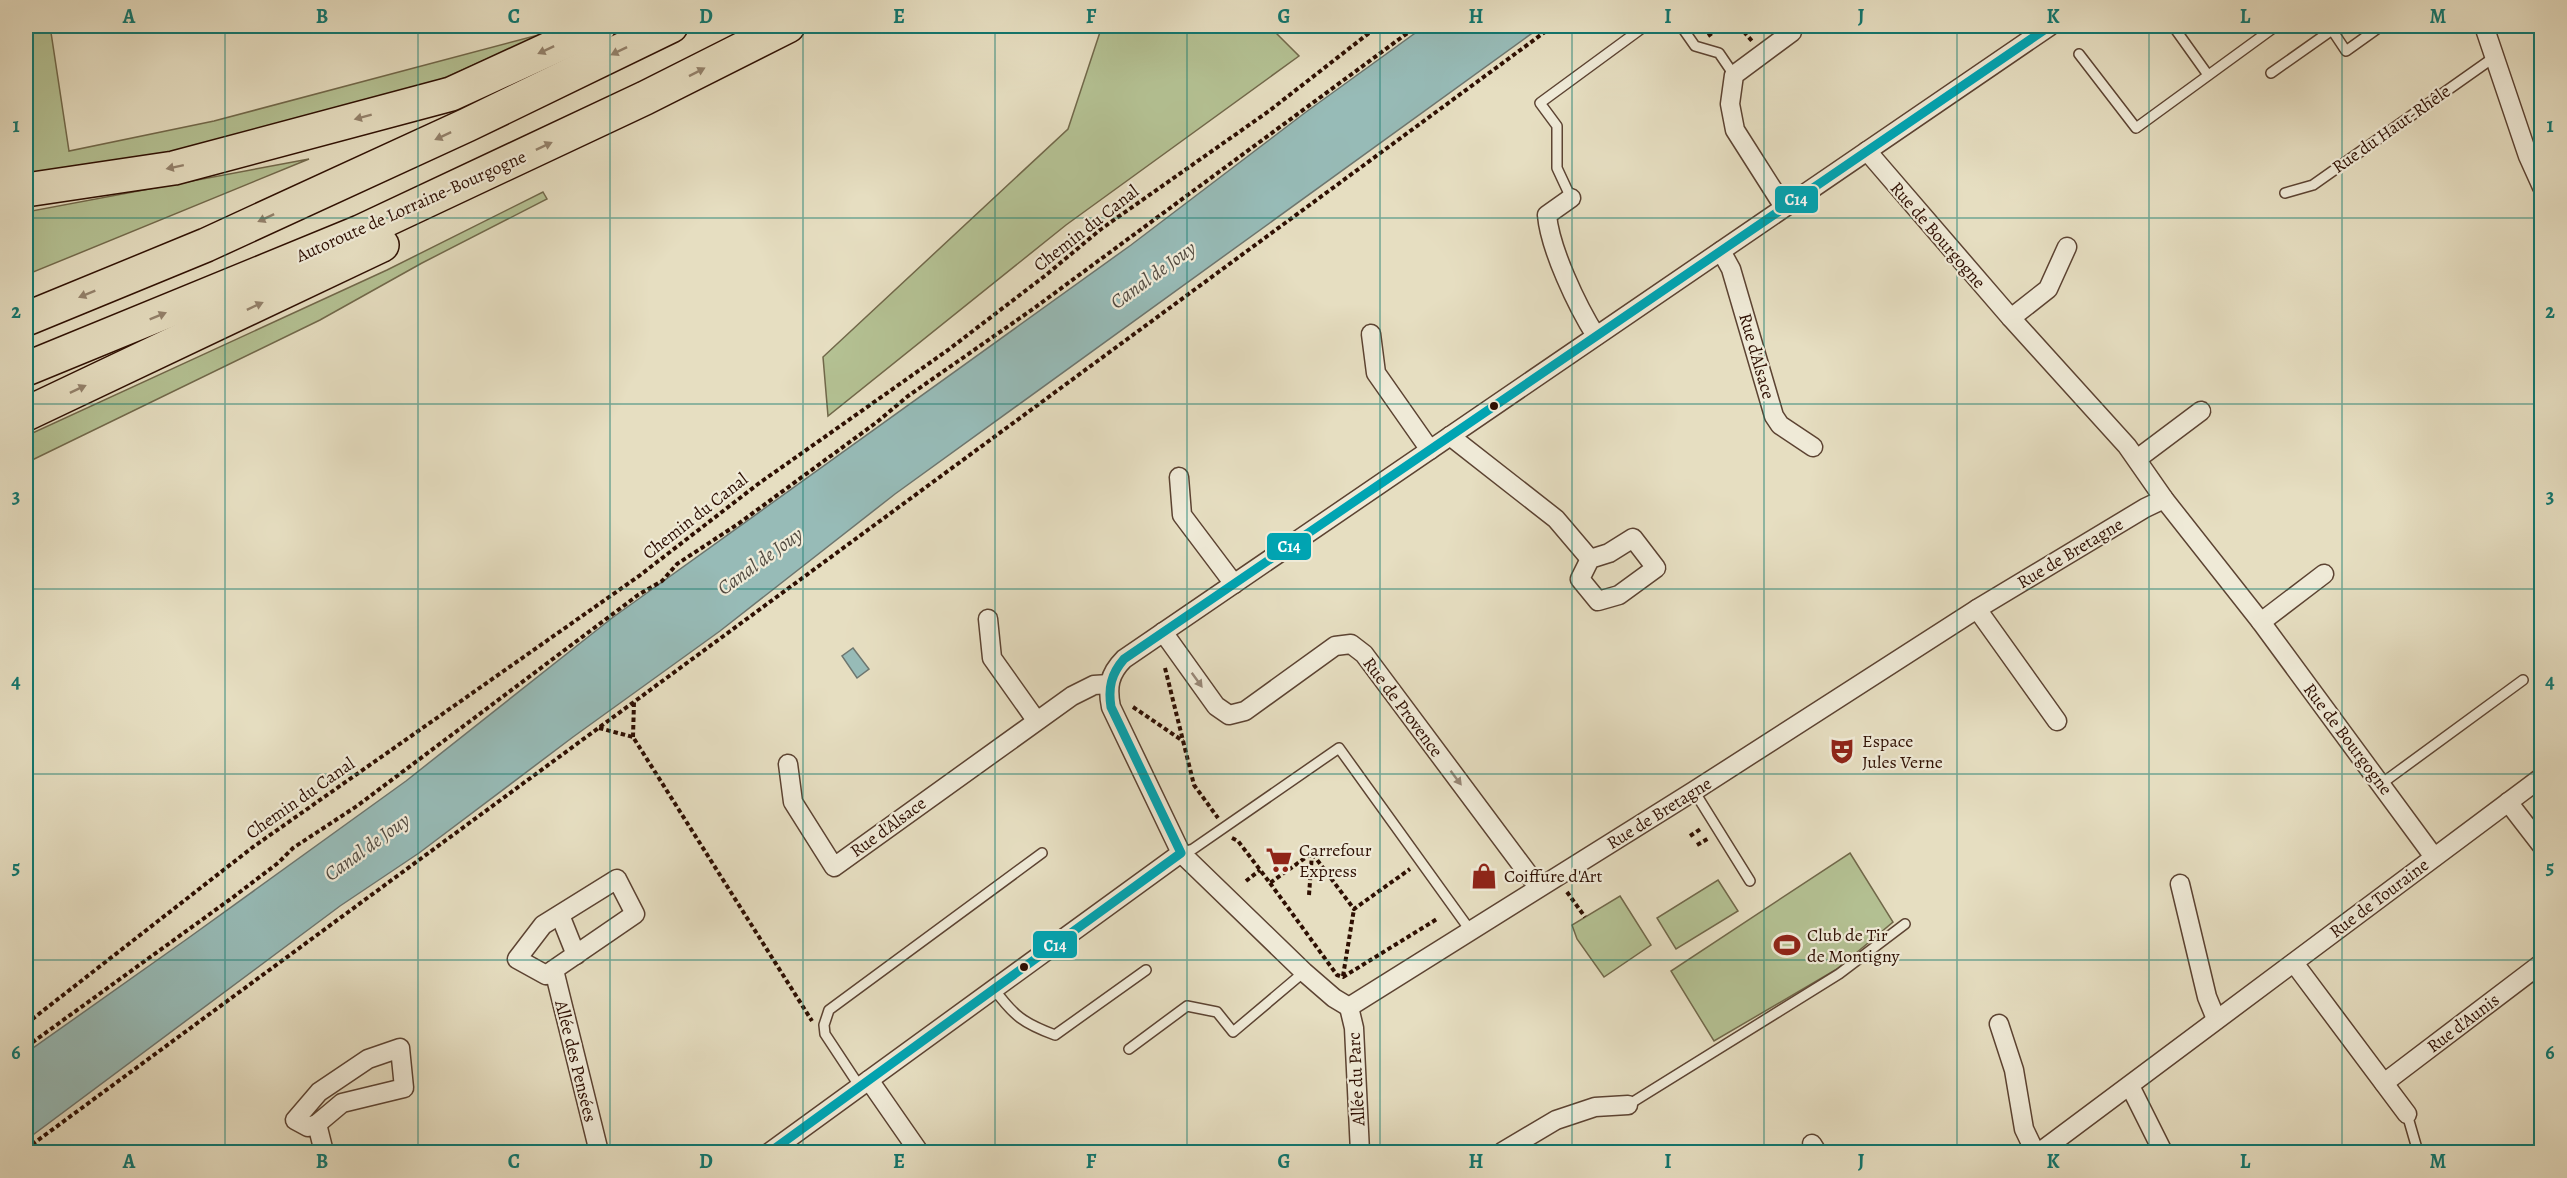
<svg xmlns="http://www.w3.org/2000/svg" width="2567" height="1178" viewBox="0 0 2567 1178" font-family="Alegreya,serif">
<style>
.green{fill:#b4c193;stroke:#71684a;stroke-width:1.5}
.water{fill:#97bbb7;stroke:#6d766f;stroke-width:1.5}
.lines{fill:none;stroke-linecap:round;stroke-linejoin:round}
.lane-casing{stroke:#5c4332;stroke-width:12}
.street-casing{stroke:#5c4332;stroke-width:21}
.highway-casing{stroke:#2e0f02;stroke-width:36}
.path{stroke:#2e0f02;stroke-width:4;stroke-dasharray:4.5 3;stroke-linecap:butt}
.lane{stroke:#efead7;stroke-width:9}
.street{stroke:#efead7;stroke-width:18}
.highway{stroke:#e6dec1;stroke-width:33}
.bus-1-casing{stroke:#efead7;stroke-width:14}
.bus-1{stroke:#00a4b2;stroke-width:9}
.oneway{fill:#93816b}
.oneway2{fill:#988777}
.grid{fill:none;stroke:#0f766e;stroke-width:1.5;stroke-opacity:0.55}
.bus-dot{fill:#2e0f02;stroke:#efead7;stroke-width:2}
.labels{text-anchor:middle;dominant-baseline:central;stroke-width:4.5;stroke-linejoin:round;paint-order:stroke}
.street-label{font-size:18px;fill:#2e0f02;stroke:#efead7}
.poi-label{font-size:18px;fill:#2e0f02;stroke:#efead7;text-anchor:start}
.water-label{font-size:20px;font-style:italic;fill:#534b41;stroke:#efead7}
.line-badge{stroke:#efead7;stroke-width:2}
.badge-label{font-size:16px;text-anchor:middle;font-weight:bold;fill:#fff}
.neatline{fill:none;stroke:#0f766e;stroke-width:2}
.grid-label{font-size:20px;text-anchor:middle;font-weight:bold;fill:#0f766e}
</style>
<rect width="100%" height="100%" fill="#e6dec1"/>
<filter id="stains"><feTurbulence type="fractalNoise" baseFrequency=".00333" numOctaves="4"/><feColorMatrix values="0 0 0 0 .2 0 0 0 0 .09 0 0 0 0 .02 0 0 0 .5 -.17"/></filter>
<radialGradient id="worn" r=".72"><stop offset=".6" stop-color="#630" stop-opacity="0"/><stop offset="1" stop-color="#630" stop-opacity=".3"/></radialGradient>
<g class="green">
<path d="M26,26h24l19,125 145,-30 332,-88 -120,53 -240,68 -160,22z"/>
<path d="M1102,26h167l30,30 -233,169 -238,191 -5,-59 245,-228z"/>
<path d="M309,159l-283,116v-63z"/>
<path d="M543,192l4,7 -125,64 -102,57 -294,143v-27l361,-166z"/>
<path d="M1850,853l43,69 -56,47 -123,72 -43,-70z"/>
<path d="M1718,880l20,31 -62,38 -19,-31z"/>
<path d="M1620,896l31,49 -47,32 -27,-38 -5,-14z"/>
</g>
<g class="water">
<path d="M1425,26h117l-647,468 -175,137 -147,106 -154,116 -79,53 -314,234v-87l161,-114 219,-158 206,-163 519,-373 175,-133z"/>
<path d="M853,648l16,21 -12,9 -15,-22z"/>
</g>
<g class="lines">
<g class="lane-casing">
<g id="lane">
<path d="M1681,26l14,20 24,7 15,22"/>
<path d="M2173,26l35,49"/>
<path d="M2079,54l57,74 140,-102"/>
<path d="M2271,73l61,-43 14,21 35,-25"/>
<path d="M2285,193l28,-8 180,-127"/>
<path d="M1571,198l-14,-30v-42l-17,-23 105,-77"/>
<path d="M2381,784l142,-104"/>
<path d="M1694,791l56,90"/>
<path d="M1181,853l12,-4 146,-101 131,182"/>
<path d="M994,989c20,27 29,34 61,46l91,-65"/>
<path d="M1129,1049l58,-43 30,6 16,20 71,-60"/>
<path d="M860,1087l-35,-53 -1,-9 5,-15 213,-157"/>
<path d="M1628,1105l211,-131 66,-50"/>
<path d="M2407,1114l11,38"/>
<path d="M787,1140l8,12"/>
</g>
</g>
<g class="street-casing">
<g id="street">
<path d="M2484,26l44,130 14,31"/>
<path d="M1867,151l144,167 116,128 37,53 97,123 173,235"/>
<path d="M1571,198l-24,17c3,34 30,91 49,121"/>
<path d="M1784,207l-49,-77 -5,-26 4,-29 58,-43"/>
<path d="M1721,251l10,18 43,147 6,9 33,22"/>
<path d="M2011,318l37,-29 19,-42"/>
<path d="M1371,334l5,39 54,77"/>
<path d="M1450,436l106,83 34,40"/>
<path d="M2137,459l64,-48"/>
<path d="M1179,477l3,38 52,69"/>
<path d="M1633,538l23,30 -37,27 -21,6 -18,-22 10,-20 19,-6z"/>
<path d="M1977,609l80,112"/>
<path d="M988,619l4,39 44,62"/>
<path d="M2261,622l63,-48"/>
<path d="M1163,632l53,74 13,9 16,-4 90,-65 16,-2 13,10 174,233"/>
<path d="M788,764l5,38 41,65 238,-171 22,-11 15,-1"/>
<path d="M2508,802l34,44"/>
<path d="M1181,853l123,119 30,26 15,9 345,-216 283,-182 168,-101 19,-9"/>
<path d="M617,879l18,35 -89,61 -29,-16 26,-34z"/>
<path d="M2180,884l27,113 9,22"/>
<path d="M560,915l16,40"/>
<path d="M2294,963l113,151"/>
<path d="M554,970l45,182"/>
<path d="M1349,1007l5,21 6,124"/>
<path d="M1999,1024l15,46 10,59 11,23"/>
<path d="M400,1048l4,40 -62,15 -25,21 -9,3 -13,-7 24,-28 49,-33z"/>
<path d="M869,1080l50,72"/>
<path d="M2384,1083l158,-120"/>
<path d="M2130,1086l33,66"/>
<path d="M317,1124l7,28"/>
<path d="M1812,1144l5,8"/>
<path d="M770,1152l411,-299 -70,-146c-4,-20 -2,-33 13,-48l926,-633"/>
<path d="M1502,1152l54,-32 39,-13 33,-2"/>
<path d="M2040,1152l502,-375"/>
</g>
</g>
<g class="highway-casing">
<g id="highway">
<path d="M26,190l148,-22 277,-74 148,-68"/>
<path d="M26,319l180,-74 261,-120 204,-99"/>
<path d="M26,369l334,-137 285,-134 143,-72"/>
<path d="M26,414l356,-169"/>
</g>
</g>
<g class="path">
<path d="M1739,26l13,15"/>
<path d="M1708,36l14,-10"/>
<path d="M1165,668l29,117 24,33"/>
<path d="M1133,707l50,34"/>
<path d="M599,728l34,9 179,284"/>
<path d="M633,737l1,-35"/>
<path d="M1690,836l12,-8"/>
<path d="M1232,838l6,3 32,42 42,-30 42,56 56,-40"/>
<path d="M1697,845l12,-7"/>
<path d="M1246,881l14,-11"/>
<path d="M1270,883l67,92 6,2 94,-58"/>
<path d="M1567,892l18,25"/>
<path d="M1309,895l3,-41"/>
<path d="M1343,976l11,-67"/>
<path d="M26,1024l227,-177 386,-271 119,-92 190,-134 98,-75 55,-46 168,-118 109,-85"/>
<path d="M26,1047l206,-149 46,-35 15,-15 64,-42 281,-211 24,-14 15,-17 61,-40 139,-102 31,-26 125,-87 384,-283"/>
<path d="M26,1149l1527,-1123"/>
</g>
<use href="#lane" class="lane"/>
<use href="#street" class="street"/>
<use href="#highway" class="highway"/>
<g class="bus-1-casing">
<path id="bus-1" d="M770,1152l411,-299 -70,-146c-3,-19 0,-33 13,-48l926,-633"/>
</g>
<use href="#bus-1" class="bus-1"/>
</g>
<defs><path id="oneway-solid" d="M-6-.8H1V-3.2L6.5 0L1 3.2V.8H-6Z" transform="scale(1.5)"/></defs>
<g class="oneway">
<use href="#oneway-solid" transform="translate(546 50) rotate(155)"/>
<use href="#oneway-solid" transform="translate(619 51) rotate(154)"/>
<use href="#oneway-solid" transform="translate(697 72) rotate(-27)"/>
<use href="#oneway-solid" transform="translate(363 117) rotate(165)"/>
<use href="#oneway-solid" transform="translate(443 136) rotate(155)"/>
<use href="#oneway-solid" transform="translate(544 146) rotate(-25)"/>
<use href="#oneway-solid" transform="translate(175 167) rotate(168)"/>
<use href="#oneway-solid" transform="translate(266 218) rotate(155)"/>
<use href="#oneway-solid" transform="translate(87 294) rotate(158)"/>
<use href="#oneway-solid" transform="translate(255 306) rotate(-25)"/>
<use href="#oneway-solid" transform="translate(158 316) rotate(-22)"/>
<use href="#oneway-solid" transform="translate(78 389) rotate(-25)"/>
</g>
<g class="oneway2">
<use href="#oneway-solid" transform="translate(1197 680) rotate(54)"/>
<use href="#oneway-solid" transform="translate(1456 778) rotate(53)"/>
</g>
<path class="grid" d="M225,26v1126M418,26v1126M610,26v1126M803,26v1126M995,26v1126M1187,26v1126M1380,26v1126M1572,26v1126M1764,26v1126M1957,26v1126M2149,26v1126M2342,26v1126M26,218h2516M26,404h2516M26,589h2516M26,774h2516M26,960h2516"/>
<defs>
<g id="theatre-bare" transform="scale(2.07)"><path d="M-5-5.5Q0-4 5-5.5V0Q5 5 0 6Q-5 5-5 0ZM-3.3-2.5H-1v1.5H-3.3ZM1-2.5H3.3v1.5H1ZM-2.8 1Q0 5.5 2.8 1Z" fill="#8f2418" stroke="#efead7" stroke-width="2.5" paint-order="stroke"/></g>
<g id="supermarket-bare" transform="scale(2.07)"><path d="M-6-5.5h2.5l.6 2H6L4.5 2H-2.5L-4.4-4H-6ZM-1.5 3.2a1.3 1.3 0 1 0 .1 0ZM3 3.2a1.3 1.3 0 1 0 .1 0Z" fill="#8f2418" stroke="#efead7" stroke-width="2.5" paint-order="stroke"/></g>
<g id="shop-bare" transform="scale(2.07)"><path d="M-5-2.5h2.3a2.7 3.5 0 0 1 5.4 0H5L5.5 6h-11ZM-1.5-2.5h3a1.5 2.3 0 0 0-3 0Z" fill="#8f2418" stroke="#efead7" stroke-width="2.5" paint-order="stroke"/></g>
<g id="stadium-bare" transform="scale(2.07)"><path d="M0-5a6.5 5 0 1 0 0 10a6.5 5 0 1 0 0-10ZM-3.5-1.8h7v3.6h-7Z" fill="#8f2418" stroke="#efead7" stroke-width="2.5" paint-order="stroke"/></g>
</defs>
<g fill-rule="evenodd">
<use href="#theatre-bare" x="1842" y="751"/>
<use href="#supermarket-bare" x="1279" y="860"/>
<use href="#shop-bare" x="1484" y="876"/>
<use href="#stadium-bare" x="1787" y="945"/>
</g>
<g class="bus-dot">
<circle cx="1494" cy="406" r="5"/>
<circle cx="1024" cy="967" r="5"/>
</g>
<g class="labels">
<g class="street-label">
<text transform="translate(2391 129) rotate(-35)">Rue du Haut-Rhêle</text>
<text transform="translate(411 206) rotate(-24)">Autoroute de Lorraine-Bourgogne</text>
<text transform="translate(1086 228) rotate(-38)">Chemin du Canal</text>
<text transform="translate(1938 235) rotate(49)">Rue de Bourgogne</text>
<text transform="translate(1757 356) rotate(74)">Rue d'Alsace</text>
<text transform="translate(695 516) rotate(-38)">Chemin du Canal</text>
<text transform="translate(2070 553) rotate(-31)">Rue de Bretagne</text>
<text transform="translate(1403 707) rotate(53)">Rue de Provence</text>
<text transform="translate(2348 739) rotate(53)">Rue de Bourgogne</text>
<text transform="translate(300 798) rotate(-35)">Chemin du Canal</text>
<text transform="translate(1659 813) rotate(-32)">Rue de Bretagne</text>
<text transform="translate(888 827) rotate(-36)">Rue d'Alsace</text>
<text transform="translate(2379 898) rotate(-37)">Rue de Touraine</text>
<text transform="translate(2463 1023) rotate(-37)">Rue d'Aunis</text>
<text transform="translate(576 1061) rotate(76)">Allée des Pensées</text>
<text transform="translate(1356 1079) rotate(-93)">Allée du Parc</text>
</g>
<g class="poi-label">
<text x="1862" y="741">Espace<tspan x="1862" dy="21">Jules Verne</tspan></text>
<text x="1299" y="850">Carrefour<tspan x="1299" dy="21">Express</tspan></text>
<text x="1504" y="876">Coiffure d'Art</text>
<text x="1807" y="935">Club de Tir<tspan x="1807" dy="21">de Montigny</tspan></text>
</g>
<g class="water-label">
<text transform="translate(1153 275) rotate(-36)">Canal de Jouy</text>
<text transform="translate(760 561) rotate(-36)">Canal de Jouy</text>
<text transform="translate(367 847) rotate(-36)">Canal de Jouy</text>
</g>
</g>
<g class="line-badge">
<rect x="1774" y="185" width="45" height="29" rx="6" fill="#00a4b2"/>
<rect x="1266" y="532" width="46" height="29" rx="6" fill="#00a4b2"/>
<rect x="1032" y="930" width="46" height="29" rx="6" fill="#00a4b2"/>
</g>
<g class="badge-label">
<text x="1796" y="205">C14</text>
<text x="1289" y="552">C14</text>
<text x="1055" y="951">C14</text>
</g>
<rect width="2567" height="1178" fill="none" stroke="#e6dec1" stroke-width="66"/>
<rect x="33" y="33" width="2501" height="1112" class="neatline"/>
<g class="grid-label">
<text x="129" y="23">A</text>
<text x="322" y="23">B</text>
<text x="514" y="23">C</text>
<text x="706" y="23">D</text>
<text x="899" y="23">E</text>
<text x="1091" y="23">F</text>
<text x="1284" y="23">G</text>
<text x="1476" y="23">H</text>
<text x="1668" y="23">I</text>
<text x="1861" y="23">J</text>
<text x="2053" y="23">K</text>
<text x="2245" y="23">L</text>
<text x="2438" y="23">M</text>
<text x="16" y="132">1</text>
<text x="2550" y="132">1</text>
<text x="16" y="318">2</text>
<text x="2550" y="318">2</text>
<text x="16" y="503">3</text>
<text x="2550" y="503">3</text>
<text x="16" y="688">4</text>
<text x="2550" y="688">4</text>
<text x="16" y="874">5</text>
<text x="2550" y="874">5</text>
<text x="16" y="1059">6</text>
<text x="2550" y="1059">6</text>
<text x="129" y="1168">A</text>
<text x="322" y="1168">B</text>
<text x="514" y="1168">C</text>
<text x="706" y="1168">D</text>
<text x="899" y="1168">E</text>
<text x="1091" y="1168">F</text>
<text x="1284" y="1168">G</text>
<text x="1476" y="1168">H</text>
<text x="1668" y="1168">I</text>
<text x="1861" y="1168">J</text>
<text x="2053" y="1168">K</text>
<text x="2245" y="1168">L</text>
<text x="2438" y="1168">M</text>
</g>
<rect width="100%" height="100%" filter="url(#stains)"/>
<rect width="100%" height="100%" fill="url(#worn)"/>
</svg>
